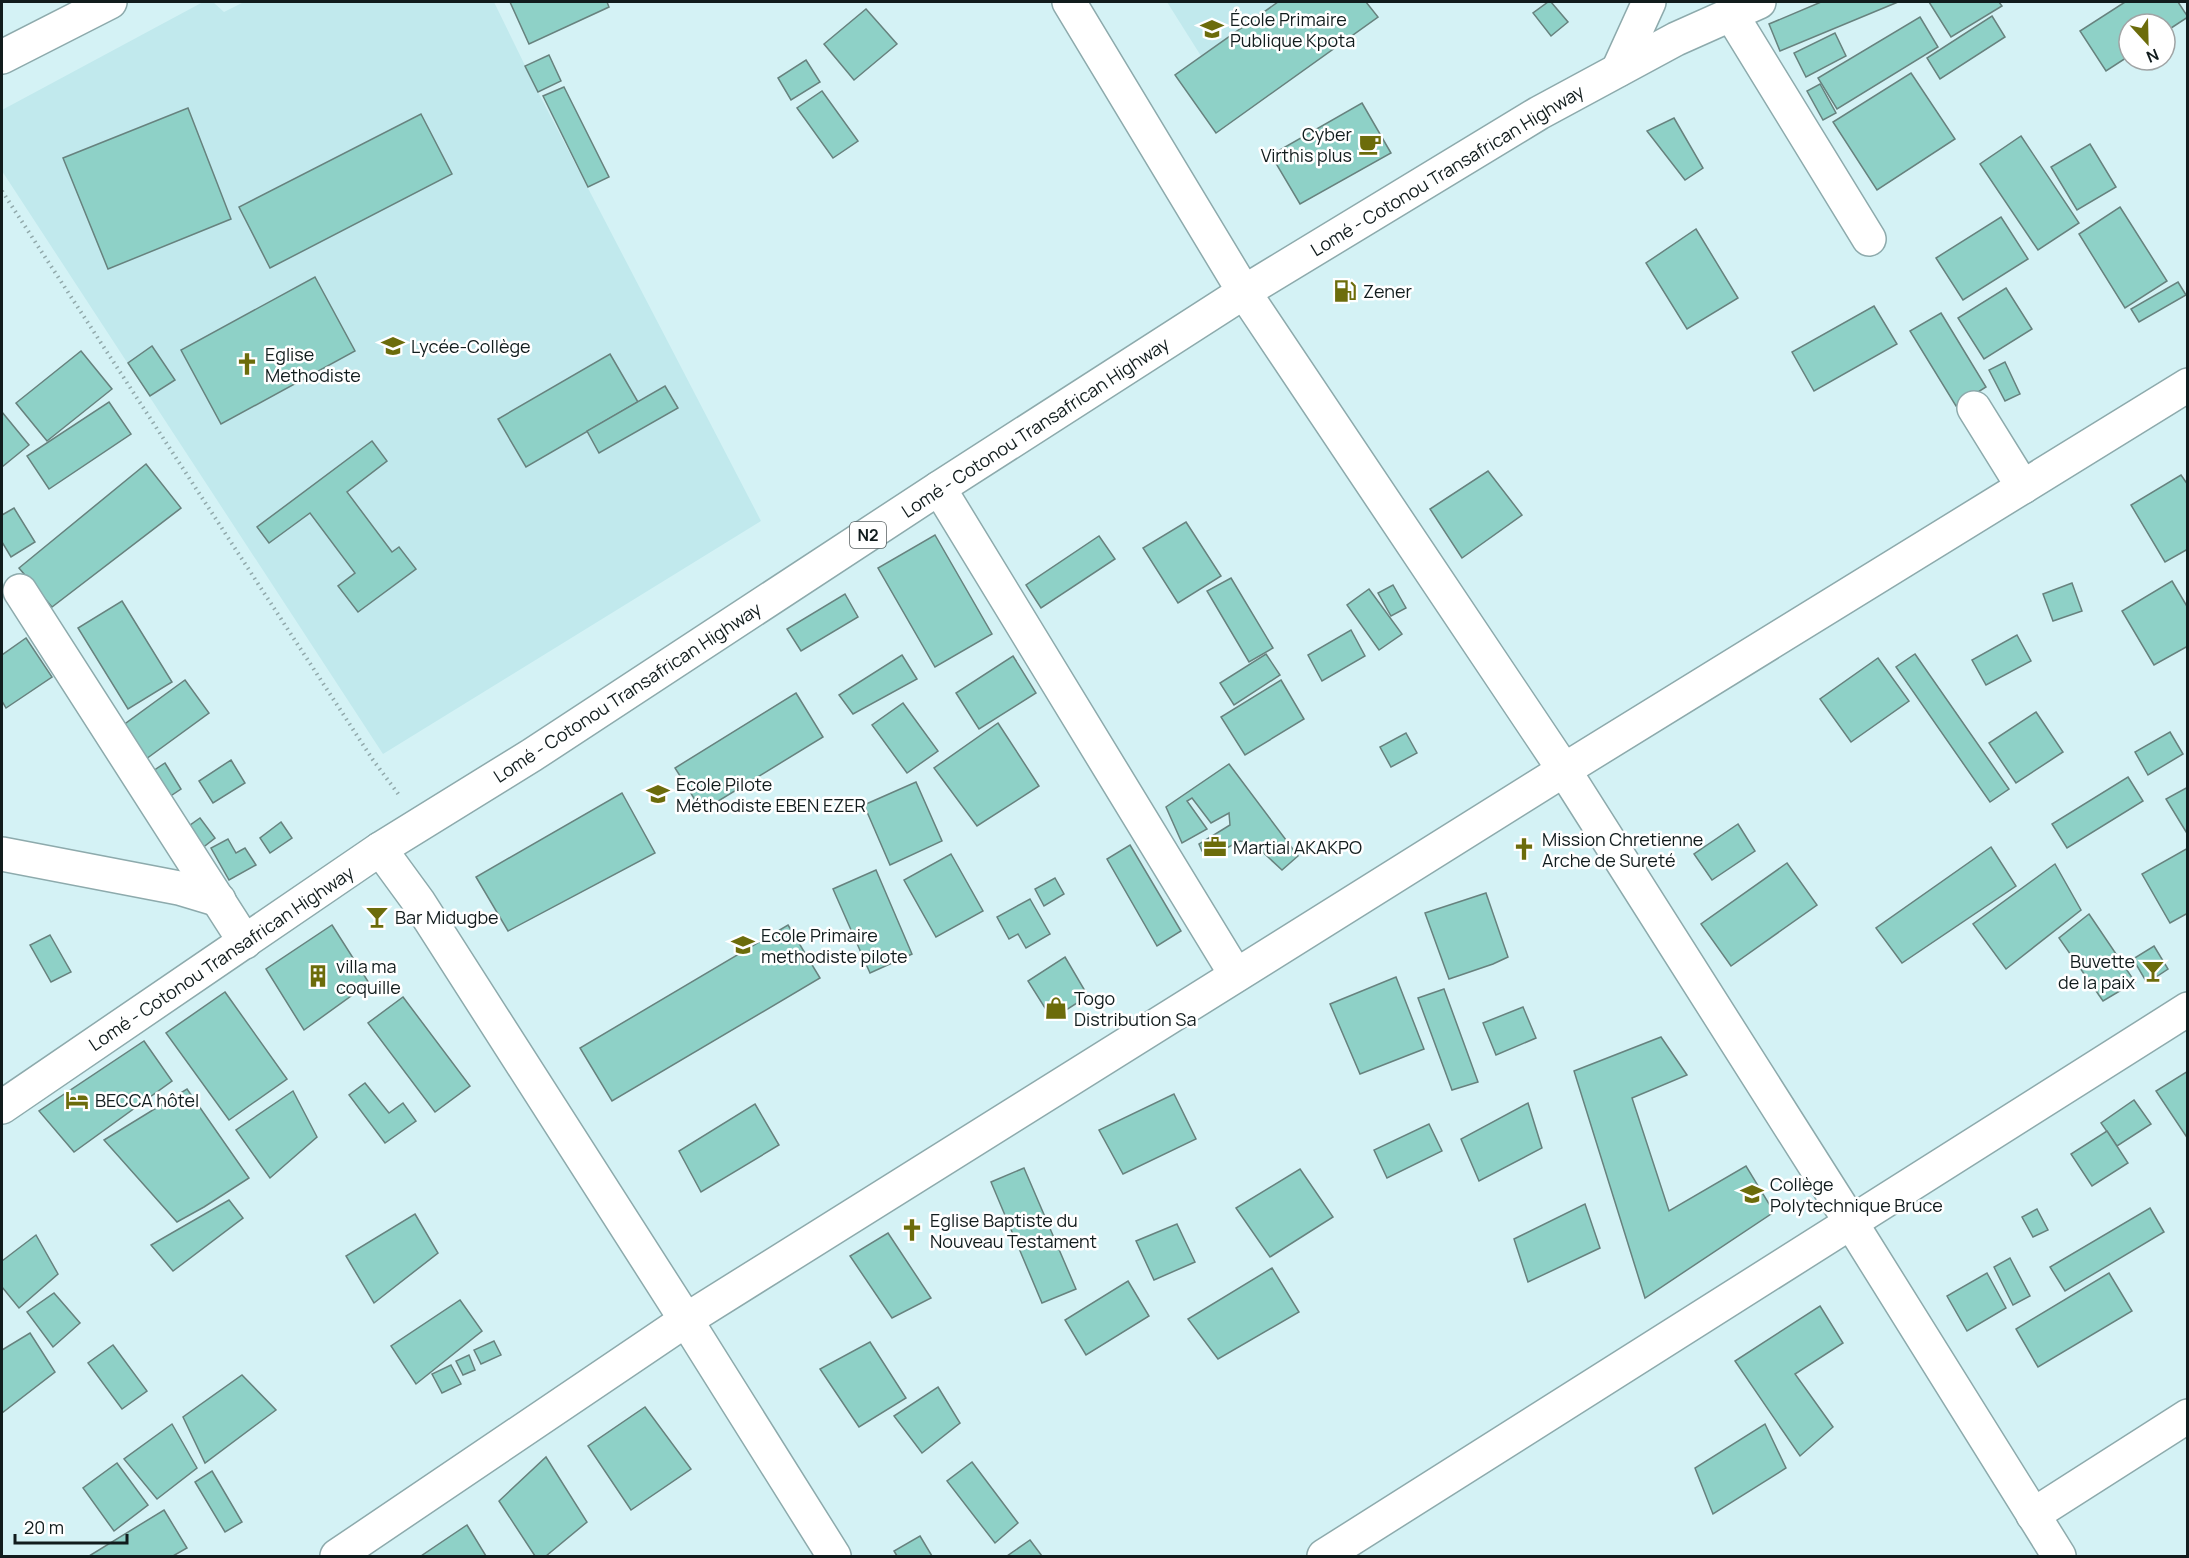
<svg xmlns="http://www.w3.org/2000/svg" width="2189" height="1558" viewBox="0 0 2189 1558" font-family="Manrope,sans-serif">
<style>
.built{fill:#c1e9ed}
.building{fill:#8ed1c7;stroke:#67827e;stroke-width:1.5}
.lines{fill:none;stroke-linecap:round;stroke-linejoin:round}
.minor-casing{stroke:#8daaac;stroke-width:36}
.highway-casing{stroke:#8daaac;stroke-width:36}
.path{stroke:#91a9ab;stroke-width:4;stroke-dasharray:1.5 4.5;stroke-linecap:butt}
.minor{stroke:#fff;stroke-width:33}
.highway{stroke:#fff;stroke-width:33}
.labels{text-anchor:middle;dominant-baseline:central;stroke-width:5;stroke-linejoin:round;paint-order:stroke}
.shield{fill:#fff;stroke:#586061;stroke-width:1.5}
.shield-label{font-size:16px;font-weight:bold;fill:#111c1d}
.poi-label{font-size:18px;fill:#111c1d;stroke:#fff;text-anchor:start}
.street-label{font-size:18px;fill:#111c1d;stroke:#fff}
</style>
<rect width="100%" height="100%" fill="#d4f2f5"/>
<g class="built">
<path d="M203,2h10l11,10 20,-10h250l44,90 223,429 -378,233 -381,-583v-61z"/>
<path d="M1167,2h111l-77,54z"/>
</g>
<g class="building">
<path d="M510,2h97l2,5 -80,37z"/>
<path d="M1278,2h88l12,15 -162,116 -41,-58z"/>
<path d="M1548,2h3l17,20 -17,14 -18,-23z"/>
<path d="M1821,2h77l-118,49 -11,-27z"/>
<path d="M1929,2h70l3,4 -51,31z"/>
<path d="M2125,2h53l10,15 -23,15v-8h-36v32l-23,15 -26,-40z"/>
<path d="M866,9l31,35 -43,36 -30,-36z"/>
<path d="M1992,16l13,21 -65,42 -13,-21z"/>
<path d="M1920,17l18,30 -101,62 -19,-31z"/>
<path d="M1835,33l11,23 -40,21 -12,-24z"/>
<path d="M549,55l12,26 -23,11 -13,-26z"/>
<path d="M806,60l14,22 -29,18 -13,-22z"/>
<path d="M1911,73l44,66 -78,51 -44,-68z"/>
<path d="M1820,84l16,29 -13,7 -16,-29z"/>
<path d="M564,87l45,90 -21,10 -45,-91z"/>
<path d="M822,91l36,50 -25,17 -36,-50z"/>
<path d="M1362,103l29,50 -91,51 -29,-49z"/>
<path d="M188,108l43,111 -123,50 -45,-111z"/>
<path d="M421,114l31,60 -182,94 -31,-61z"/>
<path d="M1674,118l29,50 -18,12 -38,-49z"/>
<path d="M2021,136l58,87 -41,27 -58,-86z"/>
<path d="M2090,144l26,43 -39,23 -26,-43z"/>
<path d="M2120,207l47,74 -42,27 -46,-74z"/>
<path d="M2001,217l27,42 -65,41 -27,-42z"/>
<path d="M1696,229l42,69 -51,31 -41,-66z"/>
<path d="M315,277l40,74 -134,73 -40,-74z"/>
<path d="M2178,282l8,13 -47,27 -8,-13z"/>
<path d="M2006,288l26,41 -48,30 -26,-41z"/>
<path d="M1874,306l23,38 -83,47 -22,-39z"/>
<path d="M1941,313l45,74 -30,19 -46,-75z"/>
<path d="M152,346l23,34 -25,16 -22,-33z"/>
<path d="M81,351l31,38 -65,52 -31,-38z"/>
<path d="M610,354l28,48 -112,65 -28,-48z"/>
<path d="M2005,362l15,32 -15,7 -16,-31z"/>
<path d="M665,386l13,22 -79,45 -12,-22z"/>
<path d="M109,402l22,32 -82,55 -22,-33z"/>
<path d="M2,412l27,33 -27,22z"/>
<path d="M372,441l15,20 -40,31 45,60 7,-5 17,22 -58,43 -20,-26 17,-13 -45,-60 -41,30 -12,-16z"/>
<path d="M146,464l35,44 -129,99 -33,-39z"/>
<path d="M1488,471l34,44 -60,43 -32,-49z"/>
<path d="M2181,475l7,10v64l-23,13 -34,-57z"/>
<path d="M14,508l21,34 -24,15 -9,-15v-27z"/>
<path d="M1186,522l35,54 -43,27 -35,-55z"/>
<path d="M935,535l57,99 -57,33 -57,-99z"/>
<path d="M1099,536l16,23 -74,49 -15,-23z"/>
<path d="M1231,578l42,70 -24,14 -42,-71z"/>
<path d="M2172,581l16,27v38l-34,19 -32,-54z"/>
<path d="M2072,583l10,28 -29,10 -10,-27z"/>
<path d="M1393,585l13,23 -15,8 -13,-23z"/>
<path d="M1369,589l33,45 -23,16 -32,-45z"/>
<path d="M845,594l13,23 -57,34 -14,-22z"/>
<path d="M122,601l50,81 -44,27 -50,-81z"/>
<path d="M1351,630l14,26 -43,25 -14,-26z"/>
<path d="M2017,635l14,26 -45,24 -14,-25z"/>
<path d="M26,638l26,39 -46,31 -4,-7v-46z"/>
<path d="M1266,654l14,21 -46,30 -14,-22z"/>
<path d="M1915,654l94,135 -19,13 -94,-135z"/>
<path d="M902,655l15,24 -64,35 -14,-19z"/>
<path d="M1013,656l23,37 -57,36 -23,-36z"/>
<path d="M1878,658l31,43 -58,41 -31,-43z"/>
<path d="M185,680l24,33 -63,46 -24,-33z"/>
<path d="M1281,680l23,39 -59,36 -24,-38z"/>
<path d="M796,693l27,44 -121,74 -27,-43z"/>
<path d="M903,703l35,48 -31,22 -35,-48z"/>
<path d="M2036,712l27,40 -47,31 -27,-40z"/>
<path d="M998,723l41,63 -62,40 -43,-58z"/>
<path d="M2170,732l13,22 -35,21 -13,-23z"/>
<path d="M1406,733l11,20 -26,14 -11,-20z"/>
<path d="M231,760l14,23 -32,20 -14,-22z"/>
<path d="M165,763l16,26 -15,10 -16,-26z"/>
<path d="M1229,764l69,92 -16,14 -28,-26 -14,-3 -31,16 -7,-6 -3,-7 31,-19 -1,-12 -18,10 -19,-25 -5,3 20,28 -25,14 -16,-36z"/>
<path d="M2128,777l15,24 -76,47 -15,-24z"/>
<path d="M916,782l26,59 -52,24 -26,-60z"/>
<path d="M2188,787v48l-22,-36z"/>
<path d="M622,793l33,60 -147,78 -32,-54z"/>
<path d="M200,818l15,20 -14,11 -15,-21z"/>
<path d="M281,822l11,16 -22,15 -10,-15z"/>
<path d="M1738,824l17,27 -43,29 -18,-26z"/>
<path d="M228,839l8,14 9,-5 11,17 -27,15 -18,-32z"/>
<path d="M1130,845l51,86 -24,15 -50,-87z"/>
<path d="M1991,847l25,39 -114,77 -26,-35z"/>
<path d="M2188,848v65l-18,10 -28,-49z"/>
<path d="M951,854l32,57 -47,26 -32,-57z"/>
<path d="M1787,863l30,42 -86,61 -30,-42z"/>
<path d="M2055,864l26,46 -75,59 -33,-45z"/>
<path d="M876,870l36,84 -42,19 -37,-84z"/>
<path d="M1055,878l9,16 -20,12 -9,-17z"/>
<path d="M1486,893l22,64 -15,7 -44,15 -24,-66z"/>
<path d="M1030,899l20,35 -24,14 -8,-14 -9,5 -12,-22z"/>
<path d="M2089,914l46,68 -32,19 -44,-63z"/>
<path d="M332,925l37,58 -65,47 -38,-61z"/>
<path d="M788,925l32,53 -208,123 -32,-53z"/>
<path d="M50,935l21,37 -20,10 -21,-37z"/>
<path d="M2154,946l14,23 -21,14 -14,-24z"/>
<path d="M1065,957l23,39 -36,23 -24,-38z"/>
<path d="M1396,977l28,72 -64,25 -30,-70z"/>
<path d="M1444,989l34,93 -26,8 -34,-92z"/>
<path d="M225,992l62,87 -58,41 -63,-87z"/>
<path d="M403,997l67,89 -35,26 -67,-89z"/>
<path d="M1523,1007l13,31 -40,17 -13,-32z"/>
<path d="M1661,1037l26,38 -55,23 37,113 77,-45 28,46 -129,86 -71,-227z"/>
<path d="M144,1041l28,40 -98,71 -35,-41z"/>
<path d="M2188,1071v68l-32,-48z"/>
<path d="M365,1083l24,30 14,-10 13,18 -31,22 -36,-48z"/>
<path d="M187,1089l62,89 -45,29 -27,15 -73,-82z"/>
<path d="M293,1091l24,46 -47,41 -34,-48z"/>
<path d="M1174,1094l22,45 -73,35 -24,-44z"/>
<path d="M2134,1100l17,24 -34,22 -16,-23z"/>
<path d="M1528,1103l14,45 -63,33 -18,-42z"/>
<path d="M755,1104l24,41 -78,47 -22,-41z"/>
<path d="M1429,1124l13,27 -55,27 -13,-28z"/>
<path d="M2107,1131l21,32 -36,23 -21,-32z"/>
<path d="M1024,1168l52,121 -34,14 -51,-121z"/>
<path d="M1300,1169l33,48 -63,40 -34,-49z"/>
<path d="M229,1200l14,18 -70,53 -22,-26z"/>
<path d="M1585,1204l15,44 -72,34 -14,-43z"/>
<path d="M2150,1208l14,24 -99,59 -15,-24z"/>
<path d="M2037,1209l11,21 -15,7 -11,-20z"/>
<path d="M415,1214l23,39 -64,50 -28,-47z"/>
<path d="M1177,1224l18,38 -41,18 -18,-39z"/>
<path d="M888,1233l43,65 -39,20 -42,-62z"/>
<path d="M36,1235l22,39 -39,34 -17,-21v-26z"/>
<path d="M2010,1258l20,38 -17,9 -19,-38z"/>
<path d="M1272,1268l27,44 -81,47 -30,-40z"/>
<path d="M1987,1273l19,35 -39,23 -20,-35z"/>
<path d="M2109,1273l23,38 -94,56 -22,-38z"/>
<path d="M1128,1281l21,35 -63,39 -21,-35z"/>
<path d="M54,1293l26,30 -27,24 -26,-35z"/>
<path d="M460,1300l22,31 -66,53 -25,-38z"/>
<path d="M1820,1306l23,37 -48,31 38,53 -33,29 -65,-95z"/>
<path d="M30,1333l25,39 -53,41v-63z"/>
<path d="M494,1341l7,14 -20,9 -7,-14z"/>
<path d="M870,1342l36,56 -47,29 -39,-58z"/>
<path d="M113,1345l34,46 -25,18 -34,-46z"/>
<path d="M469,1355l6,15 -12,5 -7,-14z"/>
<path d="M451,1365l10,19 -19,9 -10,-19z"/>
<path d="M242,1375l34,35 -71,53 -22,-46z"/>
<path d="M938,1387l22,36 -38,30 -28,-37z"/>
<path d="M645,1407l46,62 -60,41 -43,-64z"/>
<path d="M172,1424l25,44 -40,31 -33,-40z"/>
<path d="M1765,1424l21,44 -73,46 -18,-46z"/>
<path d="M546,1457l41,65 -41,34h-11l-36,-55z"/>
<path d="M972,1462l46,61 -23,20 -48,-62z"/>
<path d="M117,1463l31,42 -34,26 -31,-43z"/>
<path d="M212,1471l30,51 -17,10 -30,-50z"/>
<path d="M164,1510l23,38 -14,8h-84z"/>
<path d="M467,1525l19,31h-65z"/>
<path d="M920,1536l12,20h-35l-3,-5z"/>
<path d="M1030,1540l12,16h-35z"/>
</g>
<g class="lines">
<g class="minor-casing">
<g id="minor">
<path d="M1069,2l175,290 320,478 286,451 209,335"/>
<path d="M1731,14l138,225"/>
<path d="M2,57l108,-55"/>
<path d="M1618,70l31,-68"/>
<path d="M1974,408l49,79"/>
<path d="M939,488l297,487"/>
<path d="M20,591l225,351"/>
<path d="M380,849l38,52 268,419 148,236"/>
<path d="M2,854l177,34 40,12"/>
<path d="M2033,1515l155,-99"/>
<path d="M337,1556l349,-236 878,-550 624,-385"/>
<path d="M1324,1556l864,-547"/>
</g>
</g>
<g class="highway-casing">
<path id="highway" d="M2,1107l378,-258 152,-94 407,-267 305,-196 295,-179 137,-74 83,-37"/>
</g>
<path class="path" d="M2,191l371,569 26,35"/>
<use href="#minor" class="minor"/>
<use href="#highway" class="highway"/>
</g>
<defs>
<g id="school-bare" transform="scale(1.8)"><path d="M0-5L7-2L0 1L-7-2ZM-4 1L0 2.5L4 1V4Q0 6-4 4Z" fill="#6c6c0b" stroke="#fff" stroke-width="2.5" paint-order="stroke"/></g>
<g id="cafe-bare" transform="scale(1.8)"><path d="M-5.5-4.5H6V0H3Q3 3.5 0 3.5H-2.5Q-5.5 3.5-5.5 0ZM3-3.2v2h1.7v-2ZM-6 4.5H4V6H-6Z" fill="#6c6c0b" stroke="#fff" stroke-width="2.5" paint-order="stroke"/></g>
<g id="fuel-bare" transform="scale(1.8)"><path d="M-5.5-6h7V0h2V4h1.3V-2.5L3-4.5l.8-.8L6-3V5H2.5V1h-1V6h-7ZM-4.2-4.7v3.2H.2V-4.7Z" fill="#6c6c0b" stroke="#fff" stroke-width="2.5" paint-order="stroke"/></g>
<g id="church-bare" transform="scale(1.8)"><path d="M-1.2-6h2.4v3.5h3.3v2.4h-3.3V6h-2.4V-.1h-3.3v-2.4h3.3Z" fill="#6c6c0b" stroke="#fff" stroke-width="2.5" paint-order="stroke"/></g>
<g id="office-bare" transform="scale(1.8)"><path d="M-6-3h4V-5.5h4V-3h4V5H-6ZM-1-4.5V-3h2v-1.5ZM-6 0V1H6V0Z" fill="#6c6c0b" stroke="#fff" stroke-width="2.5" paint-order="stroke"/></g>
<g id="bar-bare" transform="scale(1.8)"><path d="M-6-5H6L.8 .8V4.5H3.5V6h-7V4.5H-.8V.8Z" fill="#6c6c0b" stroke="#fff" stroke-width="2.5" paint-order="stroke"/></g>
<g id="building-bare" transform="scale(1.8)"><path d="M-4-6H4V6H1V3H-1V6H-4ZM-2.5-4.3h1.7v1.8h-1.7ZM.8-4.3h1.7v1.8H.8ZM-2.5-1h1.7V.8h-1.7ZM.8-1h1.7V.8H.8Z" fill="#6c6c0b" stroke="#fff" stroke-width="2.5" paint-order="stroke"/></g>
<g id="shop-bare" transform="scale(1.8)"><path d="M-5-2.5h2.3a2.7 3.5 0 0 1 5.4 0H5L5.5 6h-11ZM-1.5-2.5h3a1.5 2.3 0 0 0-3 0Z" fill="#6c6c0b" stroke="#fff" stroke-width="2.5" paint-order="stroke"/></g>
<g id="hotel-bare" transform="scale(1.8)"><path d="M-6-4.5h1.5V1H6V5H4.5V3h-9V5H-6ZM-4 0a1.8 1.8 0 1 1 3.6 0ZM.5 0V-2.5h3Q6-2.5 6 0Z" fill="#6c6c0b" stroke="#fff" stroke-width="2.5" paint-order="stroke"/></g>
</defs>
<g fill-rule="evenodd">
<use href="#school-bare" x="1212" y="29"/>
<use href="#cafe-bare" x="1370" y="144"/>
<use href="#fuel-bare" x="1345" y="291"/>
<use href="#school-bare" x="393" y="346"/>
<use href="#church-bare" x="247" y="364"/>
<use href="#school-bare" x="658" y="794"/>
<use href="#office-bare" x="1215" y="847"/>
<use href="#church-bare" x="1524" y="849"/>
<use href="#bar-bare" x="377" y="917"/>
<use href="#school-bare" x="743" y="945"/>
<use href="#bar-bare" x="2153" y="971"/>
<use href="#building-bare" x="318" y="976"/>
<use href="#shop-bare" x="1056" y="1008"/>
<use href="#hotel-bare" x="77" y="1100"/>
<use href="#school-bare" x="1752" y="1194"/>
<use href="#church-bare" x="912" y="1230"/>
</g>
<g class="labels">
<rect class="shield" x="850" y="522" width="36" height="26" rx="4.5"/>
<g class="shield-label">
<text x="868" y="535">N2</text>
</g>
<g class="poi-label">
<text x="1230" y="19">École Primaire<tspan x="1230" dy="21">Publique Kpota</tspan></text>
<text x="1352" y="134" text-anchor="end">Cyber<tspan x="1352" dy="21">Virthis plus</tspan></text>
<text x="1363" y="291">Zener</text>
<text x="411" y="346">Lycée-Collège</text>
<text x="265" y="354">Eglise<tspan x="265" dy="21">Methodiste</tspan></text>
<text x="676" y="784">Ecole Pilote<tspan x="676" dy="21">Méthodiste EBEN EZER</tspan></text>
<text x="1542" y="839">Mission Chretienne<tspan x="1542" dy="21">Arche de Sureté</tspan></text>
<text x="1233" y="847">Martial AKAKPO</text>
<text x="395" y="917">Bar Midugbe</text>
<text x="761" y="935">Ecole Primaire<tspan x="761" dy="21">methodiste pilote</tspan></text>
<text x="2135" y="961" text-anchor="end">Buvette<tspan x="2135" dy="21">de la paix</tspan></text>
<text x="336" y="966">villa ma<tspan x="336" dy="21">coquille</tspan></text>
<text x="1074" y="998">Togo<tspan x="1074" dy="21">Distribution Sa</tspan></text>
<text x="95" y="1100">BECCA hôtel</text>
<text x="1770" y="1184">Collège<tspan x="1770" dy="21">Polytechnique Bruce</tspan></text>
<text x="930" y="1220">Eglise Baptiste du<tspan x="930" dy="21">Nouveau Testament</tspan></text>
</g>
<g class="street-label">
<text transform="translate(1447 170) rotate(-31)">Lomé - Cotonou Transafrican Highway</text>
<text transform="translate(1035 427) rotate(-33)">Lomé - Cotonou Transafrican Highway</text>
<text transform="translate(627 692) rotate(-33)">Lomé - Cotonou Transafrican Highway</text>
<text transform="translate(221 958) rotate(-34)">Lomé - Cotonou Transafrican Highway</text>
</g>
</g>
<rect width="2189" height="1558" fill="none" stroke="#111c1d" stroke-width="6"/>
<g transform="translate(2147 42) rotate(158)"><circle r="28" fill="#ffffff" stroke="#a0a4a5" stroke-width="1.5"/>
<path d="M0-4.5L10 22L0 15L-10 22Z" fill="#6c6c0b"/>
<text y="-9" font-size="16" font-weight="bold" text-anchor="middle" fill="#111c1d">N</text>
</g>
<path d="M15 1534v9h112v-9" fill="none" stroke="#111c1d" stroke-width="3"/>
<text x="24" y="1534" font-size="18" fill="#111c1d" stroke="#ffffff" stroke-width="4.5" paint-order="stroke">20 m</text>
</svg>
